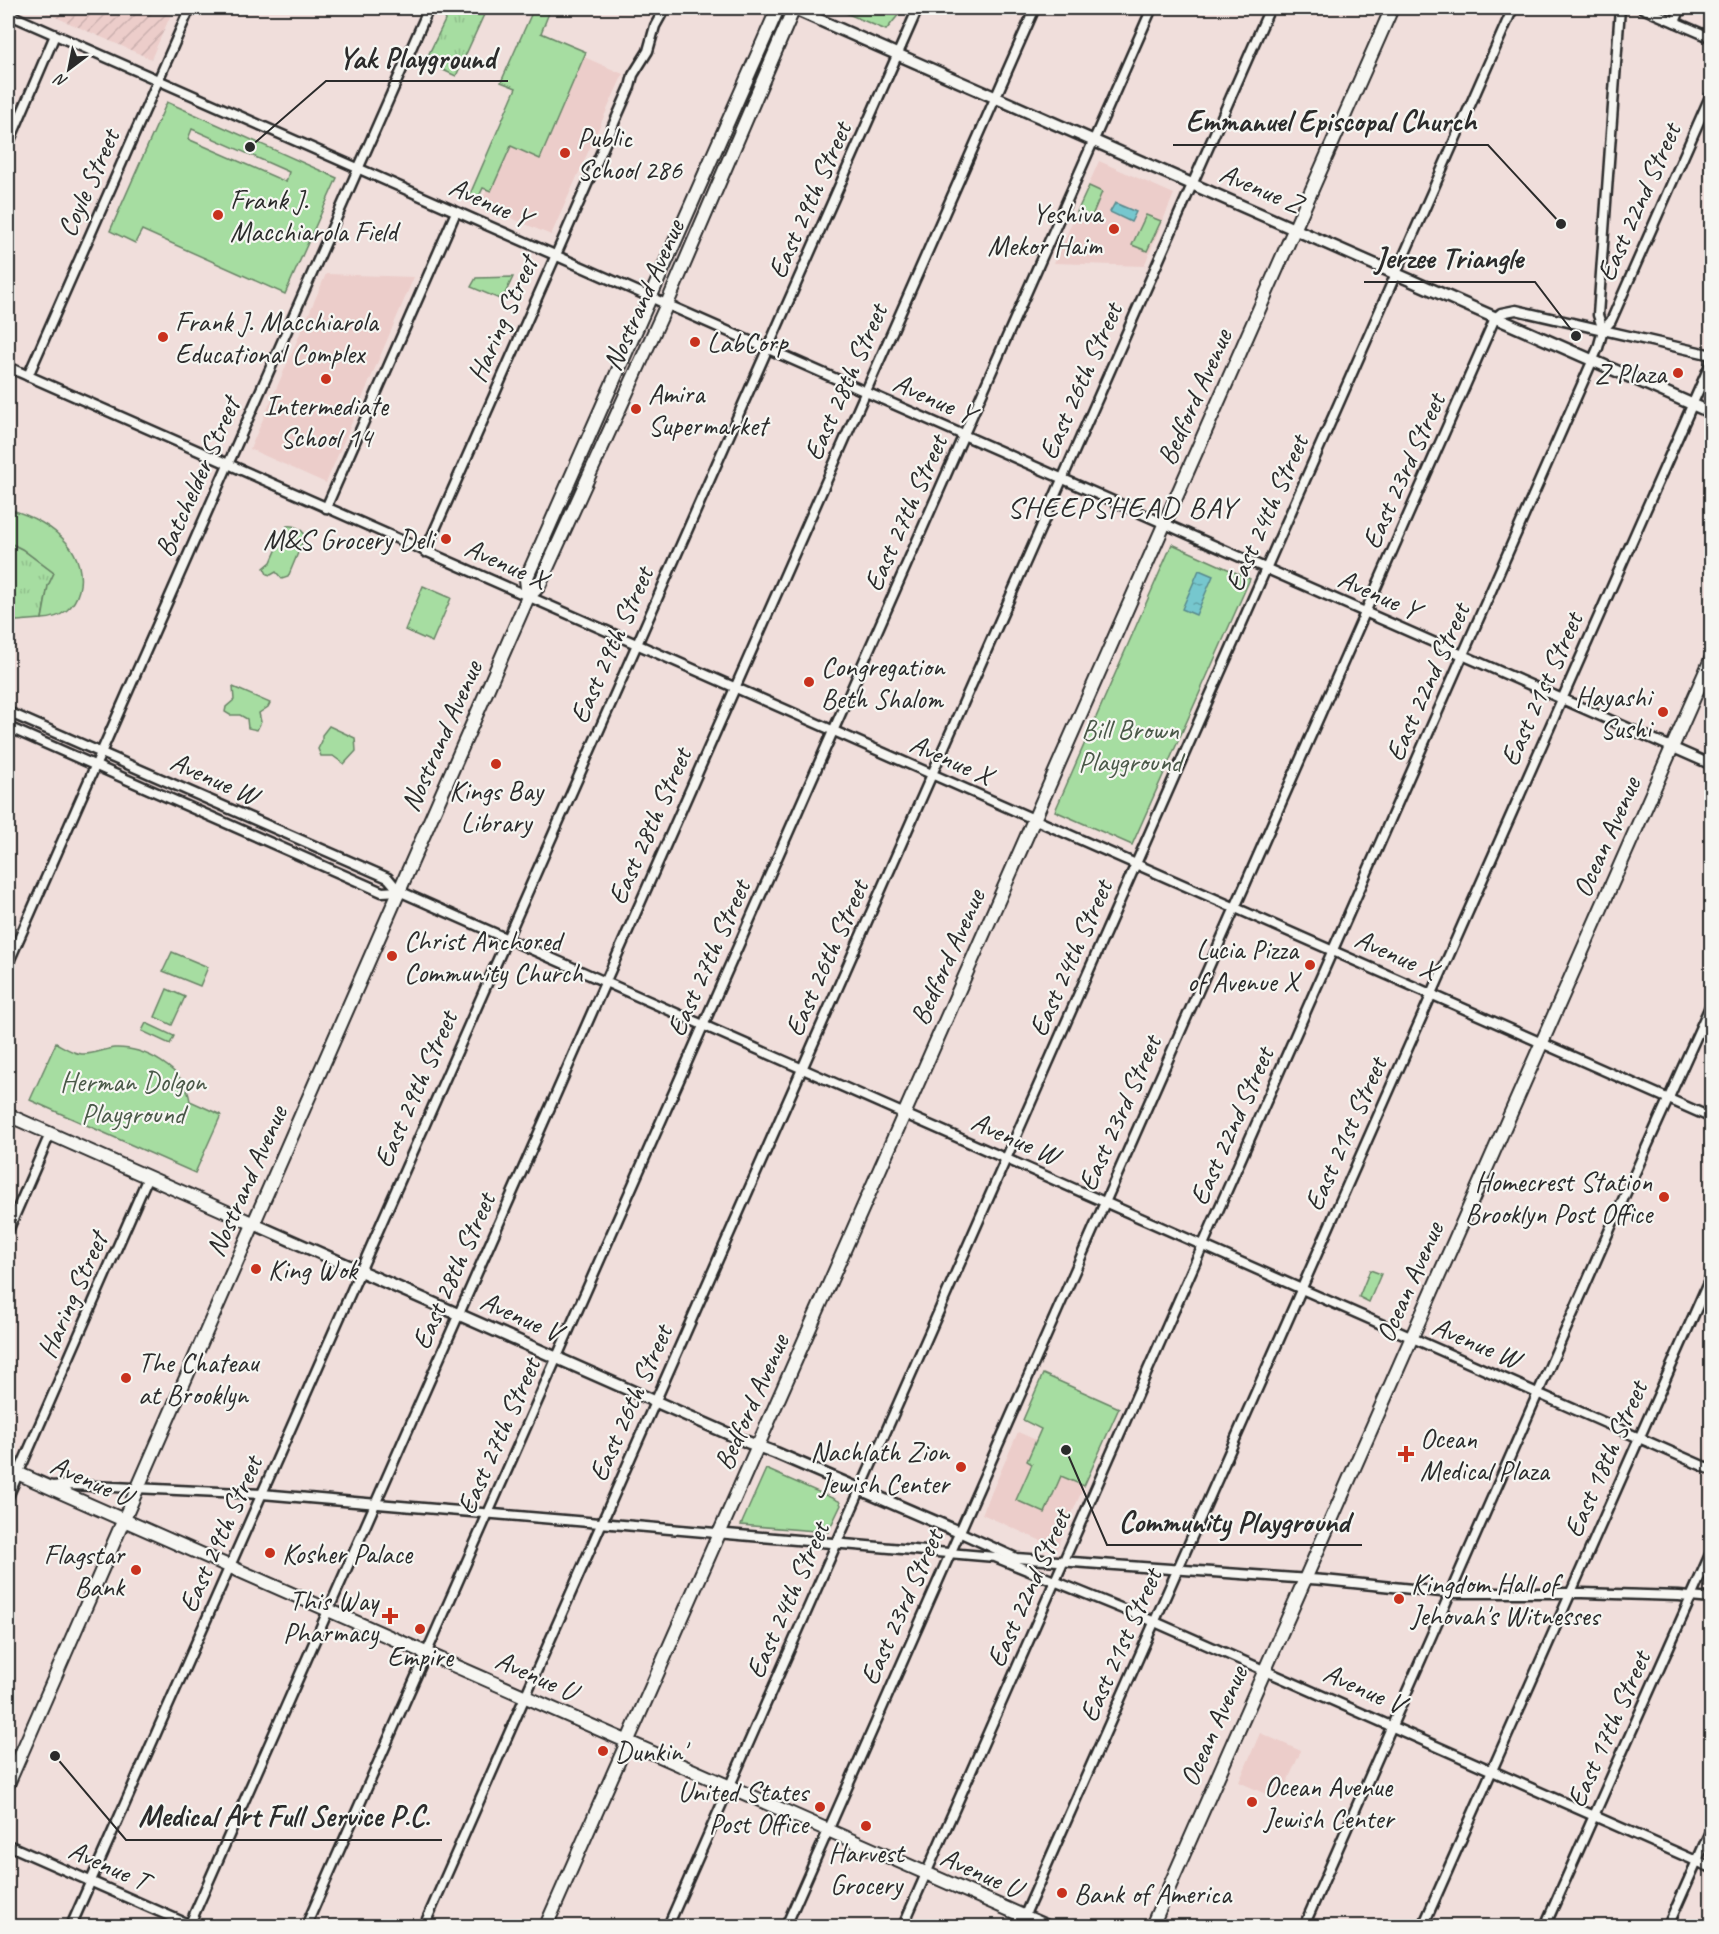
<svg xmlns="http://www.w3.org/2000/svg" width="1719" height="1934" viewBox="0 0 1719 1934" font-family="Caveat,sans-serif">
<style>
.built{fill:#eccdca}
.industrial{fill:url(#industrial-furrows)}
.grass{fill:url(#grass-tufts);stroke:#688466;stroke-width:1.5}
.green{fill:#a6dda1;stroke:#688466;stroke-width:1.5;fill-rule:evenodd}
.water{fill:url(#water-ripples);stroke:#58898d;stroke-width:1.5}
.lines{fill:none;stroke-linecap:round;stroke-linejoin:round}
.minor-casing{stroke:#2b2b2b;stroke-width:13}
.tertiary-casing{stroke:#2b2b2b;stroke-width:15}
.secondary-casing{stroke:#2b2b2b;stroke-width:16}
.minor{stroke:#f6f6f2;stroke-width:8}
.tertiary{stroke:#f6f6f2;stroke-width:10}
.secondary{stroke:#f6f6f2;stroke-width:12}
.rail{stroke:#2b2b2b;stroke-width:3}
.poi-dot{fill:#c8321e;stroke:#f6f6f2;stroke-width:2}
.labels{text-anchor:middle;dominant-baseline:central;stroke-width:4.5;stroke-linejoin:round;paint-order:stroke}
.poi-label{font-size:28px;fill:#2b2b2b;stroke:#f6f6f2;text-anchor:start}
.street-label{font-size:28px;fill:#2b2b2b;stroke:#f6f6f2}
.park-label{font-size:28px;fill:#4a5848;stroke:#f6f6f2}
.neighbourhood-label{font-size:30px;letter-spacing:1.5px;fill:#2b2b2b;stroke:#f6f6f2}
.leader{fill:none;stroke:#2b2b2b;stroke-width:2}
.callout-dot{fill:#2b2b2b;stroke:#f6f6f2;stroke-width:2}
.callout-label{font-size:30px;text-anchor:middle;font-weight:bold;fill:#2b2b2b;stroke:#f6f6f2;stroke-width:4.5;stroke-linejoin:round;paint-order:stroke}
</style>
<defs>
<pattern id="industrial-furrows" width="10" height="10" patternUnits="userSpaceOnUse" patternTransform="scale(1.5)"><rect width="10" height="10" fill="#eccdca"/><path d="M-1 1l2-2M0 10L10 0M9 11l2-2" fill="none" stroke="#cbb0ae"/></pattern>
<pattern id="grass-tufts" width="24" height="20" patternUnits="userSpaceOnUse" patternTransform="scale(1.5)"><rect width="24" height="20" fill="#a6dda1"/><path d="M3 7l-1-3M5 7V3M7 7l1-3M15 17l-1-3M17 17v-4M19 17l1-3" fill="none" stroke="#8fbe8b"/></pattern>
<pattern id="water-ripples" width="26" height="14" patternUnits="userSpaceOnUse" patternTransform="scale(1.5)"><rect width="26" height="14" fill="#76c7ce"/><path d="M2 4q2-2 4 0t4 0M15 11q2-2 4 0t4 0" fill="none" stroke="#61a2a7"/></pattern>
</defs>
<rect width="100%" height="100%" fill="#f0dedb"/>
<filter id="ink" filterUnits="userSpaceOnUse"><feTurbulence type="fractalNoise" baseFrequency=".0167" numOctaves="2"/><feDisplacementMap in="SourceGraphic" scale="12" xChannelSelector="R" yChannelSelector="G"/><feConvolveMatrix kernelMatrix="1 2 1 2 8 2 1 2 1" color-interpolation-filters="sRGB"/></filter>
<g filter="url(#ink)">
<g class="built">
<path d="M584,57l39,17 -72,161 -71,-30 7,-15 4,1 20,-45 29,13z"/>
<path d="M1099,161l75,33 -30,72 -90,-3z"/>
<path d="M326,274l88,3 -88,206 -76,-34z"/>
<path d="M1018,1432l18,8 -9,20 5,3 -16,37 45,-24 23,10 -27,62 -75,-34z"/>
<path d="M1260,1733l41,18 -22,49 -40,-18z"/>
</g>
<path class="industrial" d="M35,8h139l-23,51z"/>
<g class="grass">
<path d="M451,8h36l-31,68 -31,-14z"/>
<path d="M8,542l14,7 32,24 -6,13 -6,33 -25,2 -9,-3z"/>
</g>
<g class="green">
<path d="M534,8h17l-10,25 45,19 -46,107 -29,-13 -20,45 -8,-3 -7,15 -8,-4 48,-111 -15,-6z"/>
<path d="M834,8h70l-18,22z"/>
<path d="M167,102l170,76 -52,116 -143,-64 -7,13 -25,-12zM192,129l97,43 -3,10 -98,-43z"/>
<path d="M1089,186l13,6 -11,26 -14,-6z"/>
<path d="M1146,215l15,6 -14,30 -15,-6z"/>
<path d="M513,277l-11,23 -31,-13 5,-9z"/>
<path d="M8,509c22,6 43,16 59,34 24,27 16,75 -25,76l6,-33 6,-13 -32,-24 -14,-7z"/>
<path d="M287,526c6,-1 16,3 18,10l-17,41 -6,2 -6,-7 -5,3 -4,-1 -3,-6 7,-6z"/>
<path d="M1172,544l78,35 -118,266 -77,-34z"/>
<path d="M423,586l28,12 -19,44 -27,-12z"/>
<path d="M233,687l37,16 -2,4 -9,6 2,9 -4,8 -9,-2 -1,-9 -7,-4h-10l-5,-3 1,-5 8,-7z"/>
<path d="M329,726l26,12 1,13 -12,13 -11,-8h-12l-3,-7 4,-8v-6z"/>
<path d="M172,952l36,15 -8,19 -37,-15z"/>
<path d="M167,989l18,8 -13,28 -17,-8z"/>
<path d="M146,1023l28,13 -4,8 -28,-13z"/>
<path d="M56,1043c6,3 18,11 26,11 9,1 23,-5 32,-6 30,-2 72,22 76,53l31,14 -26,58 -165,-73z"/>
<path d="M1370,1270l11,4 -12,28 -10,-5z"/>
<path d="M1043,1374l76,34 -35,78 -23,-10 -16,37 -29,-13 16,-36 -5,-3 14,-32 -18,-9z"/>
<path d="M766,1469l73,32 2,4 -13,27 -87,-7z"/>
</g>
<g class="water">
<path d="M1115,203l21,9 -5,10 -21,-10z"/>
<path d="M1199,570l14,6 -17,39 -14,-6z"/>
</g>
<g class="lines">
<g class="minor-casing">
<g id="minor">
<path d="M1642,8l70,30"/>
<path d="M8,14l1704,751"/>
<path d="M1675,22l6,-14"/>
<path d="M8,145l47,-110"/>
<path d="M1603,330l8,-9 101,-229"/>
<path d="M8,367l1704,751"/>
<path d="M28,376l162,-368"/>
<path d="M326,508l130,-296"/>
<path d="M425,552l205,-465 3,-12 15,-24 7,-25 10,-18"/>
<path d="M8,712l380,166 11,13 1313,579"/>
<path d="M8,727l374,165 17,-1"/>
<path d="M8,964l421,-956"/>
<path d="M8,1231l42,-97"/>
<path d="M50,1486l21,-1 191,9 733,63 160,65 557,246"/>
<path d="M8,1497l140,-320"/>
<path d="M959,1532l57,26 308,22 127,13h131l97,3 33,3"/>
<path d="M8,1845l184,81"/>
<path d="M71,1926l847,-1918"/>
<path d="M189,1926l846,-1918"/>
<path d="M306,1926l846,-1918"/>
<path d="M424,1926l846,-1918"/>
<path d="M668,1926l845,-1918"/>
<path d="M786,1926l709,-1608 6,-5 15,-3 196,45"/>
<path d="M903,1926l695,-1578 5,-18 -5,-15 22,-307"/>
<path d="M1020,1926l692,-1566"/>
<path d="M1304,1926l317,-722 91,-202"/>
<path d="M1423,1926l289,-652"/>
<path d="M1545,1926l167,-376"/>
<path d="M1668,1926l44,-99"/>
</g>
</g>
<g class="tertiary-casing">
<g id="tertiary">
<path d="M792,8l920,405"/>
<path d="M254,1224l493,218 29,11 183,79"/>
</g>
</g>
<g class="secondary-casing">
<g id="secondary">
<path d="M528,597l-2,-18 252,-571"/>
<path d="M8,1115l246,109"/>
<path d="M8,1469l1038,457"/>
<path d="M8,1784l520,-1187 11,-11 128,-282 127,-296"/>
<path d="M546,1926l846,-1918"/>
<path d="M1152,1926l560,-1269"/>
</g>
</g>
<use href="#minor" class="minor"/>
<use href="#tertiary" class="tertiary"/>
<use href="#secondary" class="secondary"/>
<path class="rail" d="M1707,1926l5,-10"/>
</g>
</g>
<g class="poi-dot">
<circle cx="565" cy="153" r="6"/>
<circle cx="218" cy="215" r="6"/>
<circle cx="1114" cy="229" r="6"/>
<circle cx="163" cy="337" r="6"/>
<circle cx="695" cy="342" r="6"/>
<circle cx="1678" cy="373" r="6"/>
<circle cx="326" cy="379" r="6"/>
<circle cx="636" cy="409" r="6"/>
<circle cx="446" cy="539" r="6"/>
<circle cx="809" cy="682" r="6"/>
<circle cx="1663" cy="712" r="6"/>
<circle cx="496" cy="764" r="6"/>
<circle cx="392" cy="956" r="6"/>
<circle cx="1310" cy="965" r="6"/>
<circle cx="1664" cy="1197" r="6"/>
<circle cx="256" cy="1269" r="6"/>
<circle cx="126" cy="1378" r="6"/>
<path d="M1403 1445h6v6h6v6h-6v6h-6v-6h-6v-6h6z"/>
<circle cx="961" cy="1467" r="6"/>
<circle cx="270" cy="1553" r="6"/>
<circle cx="136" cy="1570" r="6"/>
<circle cx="1399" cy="1599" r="6"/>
<path d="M387 1607h6v6h6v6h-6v6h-6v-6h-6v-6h6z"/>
<circle cx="420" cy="1629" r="6"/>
<circle cx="603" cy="1751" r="6"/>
<circle cx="1252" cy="1802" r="6"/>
<circle cx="820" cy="1807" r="6"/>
<circle cx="866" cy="1826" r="6"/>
<circle cx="1062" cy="1893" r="6"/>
</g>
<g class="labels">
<g class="poi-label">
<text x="577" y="137">Public<tspan x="577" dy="32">School 286</tspan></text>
<text x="230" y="199">Frank J.<tspan x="230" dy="32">Macchiarola Field</tspan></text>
<text x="1102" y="213" text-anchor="end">Yeshiva<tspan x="1102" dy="32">Mekor Haim</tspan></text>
<text x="175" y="321">Frank J. Macchiarola<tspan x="175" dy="32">Educational Complex</tspan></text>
<text x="707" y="342">LabCorp</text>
<text x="1666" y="373" text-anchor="end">Z Plaza</text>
<text x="648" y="393">Amira<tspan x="648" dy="32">Supermarket</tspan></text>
<text x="326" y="405" text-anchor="middle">Intermediate<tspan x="326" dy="32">School 14</tspan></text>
<text x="434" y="539" text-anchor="end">M&amp;S Grocery Deli</text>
<text x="821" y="666">Congregation<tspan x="821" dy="32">Beth Shalom</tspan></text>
<text x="1651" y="696" text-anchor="end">Hayashi<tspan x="1651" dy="32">Sushi</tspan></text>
<text x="496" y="790" text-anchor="middle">Kings Bay<tspan x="496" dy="32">Library</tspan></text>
<text x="404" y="940">Christ Anchored<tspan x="404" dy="32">Community Church</tspan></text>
<text x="1298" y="949" text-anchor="end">Lucia Pizza<tspan x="1298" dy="32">of Avenue X</tspan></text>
<text x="1652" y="1181" text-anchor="end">Homecrest Station<tspan x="1652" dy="32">Brooklyn Post Office</tspan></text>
<text x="268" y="1269">King Wok</text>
<text x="138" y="1362">The Chateau<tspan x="138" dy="32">at Brooklyn</tspan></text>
<text x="1420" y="1438">Ocean<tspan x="1420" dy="32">Medical Plaza</tspan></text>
<text x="949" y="1451" text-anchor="end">Nachlath Zion<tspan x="949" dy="32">Jewish Center</tspan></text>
<text x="282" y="1553">Kosher Palace</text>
<text x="124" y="1554" text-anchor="end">Flagstar<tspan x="124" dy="32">Bank</tspan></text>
<text x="1411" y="1583">Kingdom Hall of<tspan x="1411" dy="32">Jehovah's Witnesses</tspan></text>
<text x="378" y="1600" text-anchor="end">This Way<tspan x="378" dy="32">Pharmacy</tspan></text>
<text x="420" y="1656" text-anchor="middle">Empire</text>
<text x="615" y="1751">Dunkin'</text>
<text x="1264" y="1786">Ocean Avenue<tspan x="1264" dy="32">Jewish Center</tspan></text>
<text x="808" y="1791" text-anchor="end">United States<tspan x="808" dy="32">Post Office</tspan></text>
<text x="866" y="1852" text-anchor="middle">Harvest<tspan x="866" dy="32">Grocery</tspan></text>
<text x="1074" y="1893">Bank of America</text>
</g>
<g class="street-label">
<text transform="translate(88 183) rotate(-66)">Coyle Street</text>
<text transform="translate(1261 188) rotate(23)">Avenue Z</text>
<text transform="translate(809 200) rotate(-66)">East 29th Street</text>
<text transform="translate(490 202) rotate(24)">Avenue Y</text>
<text transform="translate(1638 202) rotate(-66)">East 22nd Street</text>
<text transform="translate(643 295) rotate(-66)">Nostrand Avenue</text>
<text transform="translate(502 319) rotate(-66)">Haring Street</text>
<text transform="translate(1080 381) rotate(-66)">East 26th Street</text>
<text transform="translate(845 382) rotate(-66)">East 28th Street</text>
<text transform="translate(1194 397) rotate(-66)">Bedford Avenue</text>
<text transform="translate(934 398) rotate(24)">Avenue Y</text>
<text transform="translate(1403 471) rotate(-66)">East 23rd Street</text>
<text transform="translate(197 477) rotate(-66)">Batchelder Street</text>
<text transform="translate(905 513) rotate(-66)">East 27th Street</text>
<text transform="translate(1266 513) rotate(-66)">East 24th Street</text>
<text transform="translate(506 563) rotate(24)">Avenue X</text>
<text transform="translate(1379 594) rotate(24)">Avenue Y</text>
<text transform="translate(611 645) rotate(-66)">East 29th Street</text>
<text transform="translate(1427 682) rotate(-66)">East 22nd Street</text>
<text transform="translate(1541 689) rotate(-66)">East 21st Street</text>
<text transform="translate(441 736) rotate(-66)">Nostrand Avenue</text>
<text transform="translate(951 759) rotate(24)">Avenue X</text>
<text transform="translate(214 778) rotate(24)">Avenue W</text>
<text transform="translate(649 826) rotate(-66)">East 28th Street</text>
<text transform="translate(1606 837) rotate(-66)">Ocean Avenue</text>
<text transform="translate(1396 954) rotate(24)">Avenue X</text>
<text transform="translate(947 957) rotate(-66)">Bedford Avenue</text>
<text transform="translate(708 958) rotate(-66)">East 27th Street</text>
<text transform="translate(826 958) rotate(-66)">East 26th Street</text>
<text transform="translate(1070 958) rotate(-66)">East 24th Street</text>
<text transform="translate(415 1089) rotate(-66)">East 29th Street</text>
<text transform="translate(1119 1113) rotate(-66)">East 23rd Street</text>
<text transform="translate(1231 1126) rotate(-66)">East 22nd Street</text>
<text transform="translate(1345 1134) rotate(-66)">East 21st Street</text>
<text transform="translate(1015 1138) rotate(24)">Avenue W</text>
<text transform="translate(246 1181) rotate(-66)">Nostrand Avenue</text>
<text transform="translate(453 1271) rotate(-66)">East 28th Street</text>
<text transform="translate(1409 1282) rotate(-66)">Ocean Avenue</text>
<text transform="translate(72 1295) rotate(-66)">Haring Street</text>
<text transform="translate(521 1316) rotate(24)">Avenue V</text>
<text transform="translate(1476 1342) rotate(23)">Avenue W</text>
<text transform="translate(751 1402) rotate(-66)">Bedford Avenue</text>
<text transform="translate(630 1403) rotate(-66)">East 26th Street</text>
<text transform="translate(498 1436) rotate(-66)">East 27th Street</text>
<text transform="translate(1605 1459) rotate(-66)">East 18th Street</text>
<text transform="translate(91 1480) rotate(24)">Avenue U</text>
<text transform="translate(220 1534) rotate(-66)">East 29th Street</text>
<text transform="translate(1028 1588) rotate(-66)">East 22nd Street</text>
<text transform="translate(787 1600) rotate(-66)">East 24th Street</text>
<text transform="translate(901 1607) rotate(-66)">East 23rd Street</text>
<text transform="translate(1120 1645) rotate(-66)">East 21st Street</text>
<text transform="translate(536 1675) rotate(24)">Avenue U</text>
<text transform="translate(1364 1688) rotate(24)">Avenue V</text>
<text transform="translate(1213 1726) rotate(-66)">Ocean Avenue</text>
<text transform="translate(1608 1729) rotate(-66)">East 17th Street</text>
<text transform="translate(109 1865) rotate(24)">Avenue T</text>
<text transform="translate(981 1872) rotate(24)">Avenue U</text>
</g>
<g class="park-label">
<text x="1130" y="729">Bill Brown<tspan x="1130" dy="32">Playground</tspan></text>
<text x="133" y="1081">Herman Dolgon<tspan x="133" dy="32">Playground</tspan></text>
</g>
<g class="neighbourhood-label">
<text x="1122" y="507">SHEEPSHEAD BAY</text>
</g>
</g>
<path class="leader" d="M250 147L326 81H508M1561 224L1488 145H1173M1576 336L1535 282H1364M1066 1450L1107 1545H1362M55 1756L126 1840H442"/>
<g class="callout-dot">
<circle cx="250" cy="147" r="6"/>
<circle cx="1561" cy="224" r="6"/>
<circle cx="1576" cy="336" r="6"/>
<circle cx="1066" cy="1450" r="6"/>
<circle cx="55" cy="1756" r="6"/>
</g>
<g class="callout-label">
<text x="417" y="68">Yak Playground</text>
<text x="1331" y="131">Emmanuel Episcopal Church</text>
<text x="1449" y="268">Jerzee Triangle</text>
<text x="1234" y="1532">Community Playground</text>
<text x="284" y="1826">Medical Art Full Service P.C.</text>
</g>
<rect width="1719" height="1934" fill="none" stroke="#f6f6f2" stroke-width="30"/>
<rect x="15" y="15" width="1689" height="1904" fill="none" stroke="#2b2b2b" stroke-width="2" filter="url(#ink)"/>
<g transform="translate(69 69) rotate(212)" stroke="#f6f6f2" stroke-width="4.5" paint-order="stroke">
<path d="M0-4.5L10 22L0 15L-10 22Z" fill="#2b2b2b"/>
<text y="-9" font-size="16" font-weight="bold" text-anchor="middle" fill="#2b2b2b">N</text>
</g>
</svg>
